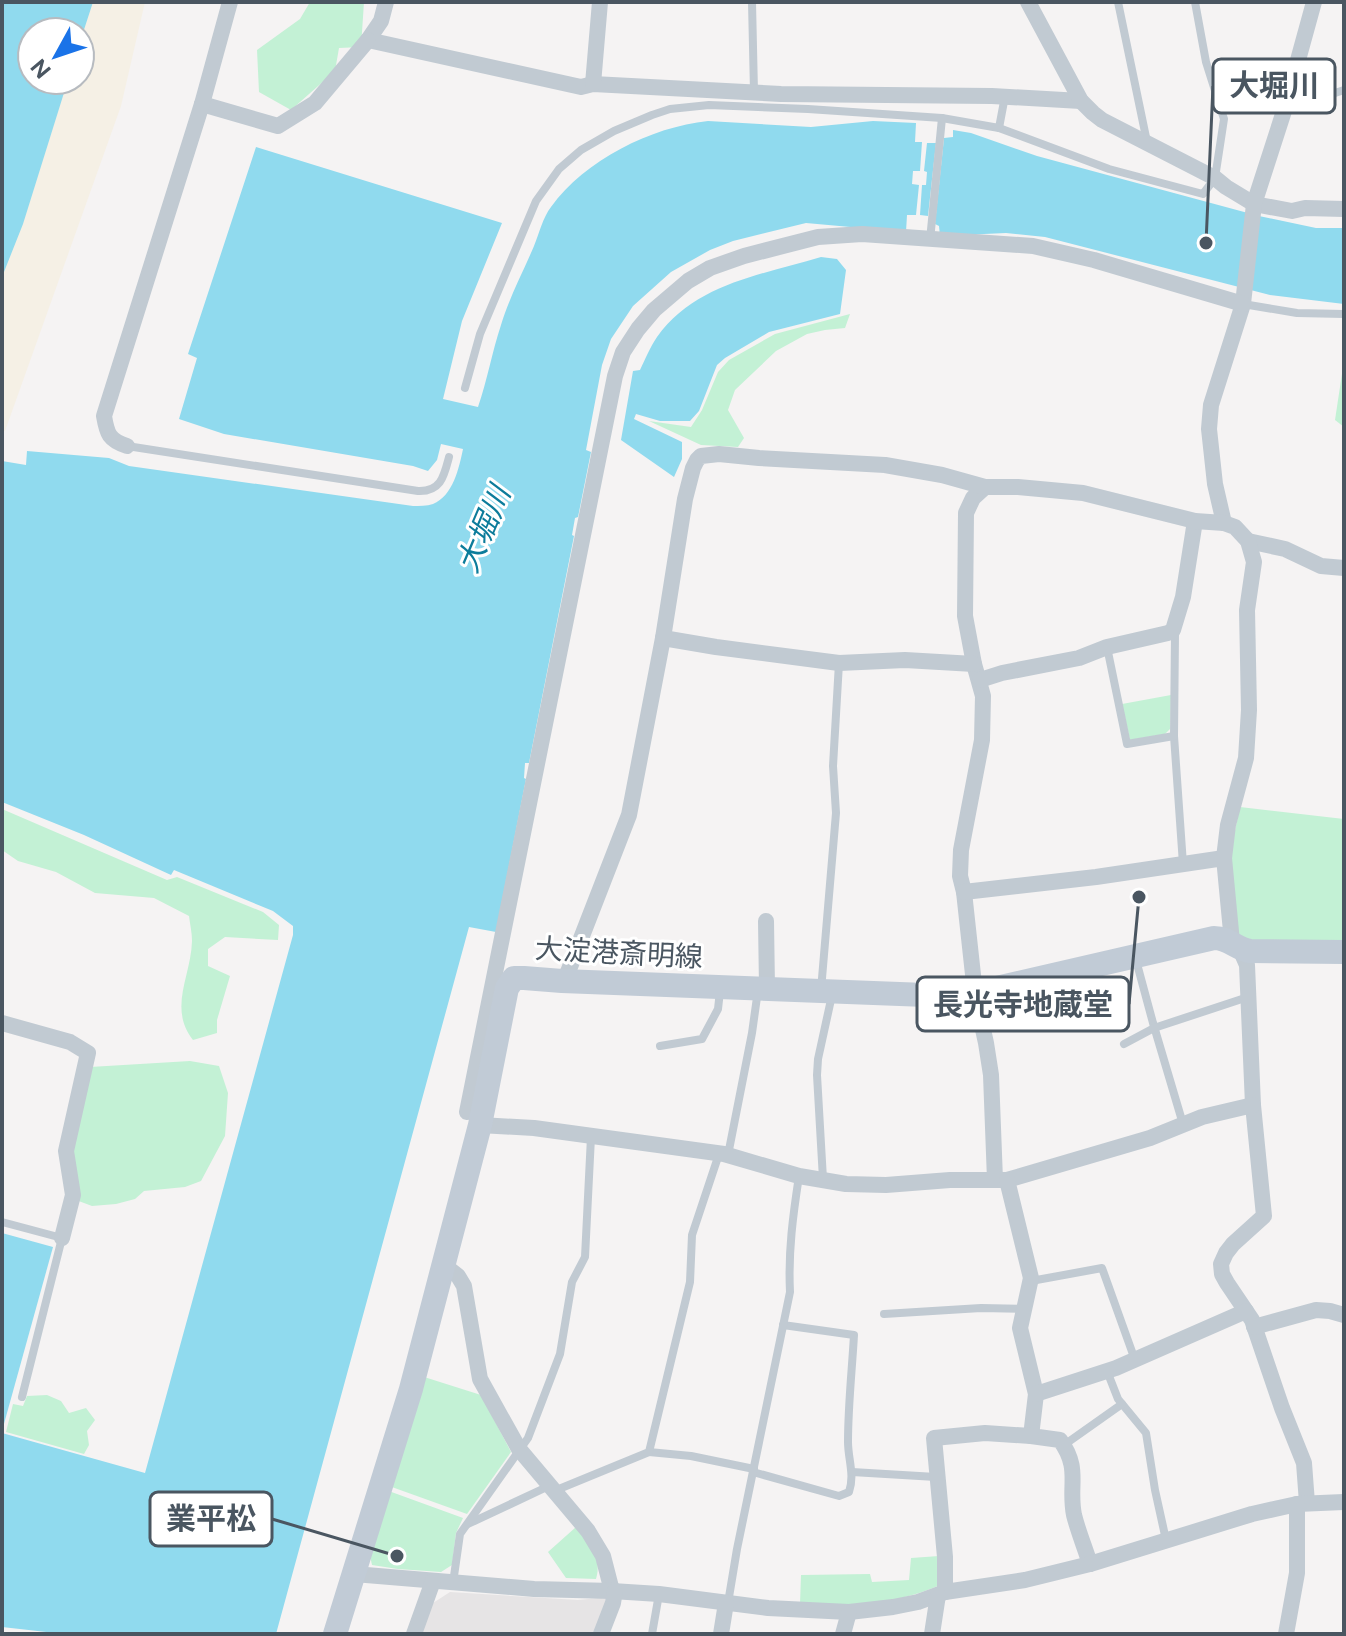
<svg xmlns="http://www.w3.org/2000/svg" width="1346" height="1636" viewBox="0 0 1346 1636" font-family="'Public Sans','Noto Sans JP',sans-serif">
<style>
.education{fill:#e6e4e5}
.green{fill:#c3f1d5}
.sand{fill:#f5f0e5}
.water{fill:#90daee}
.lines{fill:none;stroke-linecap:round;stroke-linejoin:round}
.lane{stroke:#c1cad2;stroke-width:8}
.street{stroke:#c1cad2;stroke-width:16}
.secondary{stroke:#c1cbd6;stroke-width:24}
.labels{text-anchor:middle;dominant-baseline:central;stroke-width:6;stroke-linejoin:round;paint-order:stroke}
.street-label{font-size:28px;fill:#4a5661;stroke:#fff}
.water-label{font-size:30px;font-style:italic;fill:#0c7c9b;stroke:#fff}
.leader{fill:none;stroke:#4a5661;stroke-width:3}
.callout-dot{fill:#4a5661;stroke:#fff;stroke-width:3}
.callout{fill:#fff;stroke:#4a5661;stroke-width:3}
.callout-label{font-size:30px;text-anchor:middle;font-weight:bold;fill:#4a5661}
</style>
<rect width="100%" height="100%" fill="#f5f3f3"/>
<path class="education" d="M450,1592l128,8 31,-3 -14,37h-175l13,-31z"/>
<g class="green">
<path d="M310,2h54l-3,45 -22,1 -4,23 -44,39 -32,-18 -2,-42 43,-31z"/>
<path d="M850,314l-5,14 -20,2 -18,4 -31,17 -41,39 -7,20 16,28 -6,9 -37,-2 -52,-24 42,6 11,-17 16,-38 11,-12 46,-26z"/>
<path d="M1343,367h1v60l-9,-7z"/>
<path d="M1171,695l-1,34 -5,5 -35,6 -8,-36z"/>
<path d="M1240,807l104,12v125l-98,-1 -9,-9 -8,-75z"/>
<path d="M2,809l165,71 10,-3 86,35 16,13 -1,15 -53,-3 -17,12v17l22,10 -13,44v13l-24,7c-25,-32 -2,-63 -1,-99 0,-8 -2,-17 -3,-25l-35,-18 -59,-5 -39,-21 -38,-11 -16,-11z"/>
<path d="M190,1061l29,5 9,27 -3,43 -24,45 -16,6 -41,4 -9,8 -19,5 -24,2 -16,-6 -8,-45 22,-88z"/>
<path d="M421,1376l60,19 30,57 -44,62 -78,-28z"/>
<path d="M47,1395l14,6 8,12 17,-5 9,12 -8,11 2,14 -5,9 -78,-22 7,-28 10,2 4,-10z"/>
<path d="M386,1490l77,28 -7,15 -4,32 -11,7 -43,-3 -26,-4 -3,-14z"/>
<path d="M576,1527c12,15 27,32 20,52l-30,-1 -18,-26z"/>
<path d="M939,1556l1,29c-48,21 -89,20 -140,19l1,-29 69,-1 2,8 37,-2 2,-22z"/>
</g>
<path class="sand" d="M60,2h85l-24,104 -116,325 -3,-1v-257l37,-93h41v-48z"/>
<g class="water">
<path d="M2,2h91l-13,40v-10h-48v48h36l-45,144 -21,53z"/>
<path d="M708,121l103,6 62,-6 43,2 -1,19h7l-2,29h-7l-1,13 7,1 -3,30h-9l-1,17 -100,-9 -73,18 -23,9 -39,22 -38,34 -22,33 -9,26 -16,85 5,2 -13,65 -3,1 -3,17 2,1 -45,227h-4l-1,15 2,1 -30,153 -27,-5 -193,707h-212l-62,-7v-194l143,40 148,-538v-9l-20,-15 -99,-41 -3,5 -87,-40 -82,-33v-341l24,4 1,-14 82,7 20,8 284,40c6,0 14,0 20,-2 20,-8 26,-36 30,-55l-22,-5 -4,16 -9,11 -15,-5 -189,-32 -45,-15 18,-61 -9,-4 68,-207 246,76 -40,98 -19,78 35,8c9,-26 14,-55 23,-82 8,-27 22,-53 33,-79 5,-12 9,-29 17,-39 34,-47 100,-80 157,-86z"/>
<path d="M953,130l18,3 66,23 222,60 57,12h28v76l-74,-9 -225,-58 -39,-4 -66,3 -1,-10 -4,-2 9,-86 9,-1z"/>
<path d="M927,143h9l-8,73 -8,-1 2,-30h4l1,-13 -3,-1z"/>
<path d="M821,257l16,2 9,11 -6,44 -71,18 -44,26 -8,7 -18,46 -9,10h-30l-24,-7 -2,5 48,23v17l-8,18 -53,-37 12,-69 7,-1c5,-10 10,-23 17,-33 39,-54 105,-62 164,-80z"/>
<path d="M2,1233l51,14 -51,184z"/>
</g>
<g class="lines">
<g class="lane">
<path d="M752,2l2,90"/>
<path d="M1118,2l29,140"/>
<path d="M1284,110l60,-20"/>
<path d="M999,128l110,41 94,25 12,-16 9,-59 -18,-57 -11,-60"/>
<path d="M930,240l12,-122"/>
<path d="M1243,304l54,9 47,1"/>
<path d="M465,388l15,-54 56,-133 23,-32 22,-19 33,-19 38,-16 18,-6 39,-4 99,4 134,9 57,10 6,-32"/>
<path d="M127,446l291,45c23,1 26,-15 31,-34"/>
<path d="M1173,630l2,4 -1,102 9,128"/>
<path d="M1107,647l20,97 47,-8"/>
<path d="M1136,960l17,63 30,101"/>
<path d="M821,990l15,-177 -3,-47 6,-103"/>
<path d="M1124,1044l30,-16 94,-31"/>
<path d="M660,1046l42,-7 16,-30 2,-18"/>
<path d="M728,1155l24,-122 6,-43"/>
<path d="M823,1179l-6,-104 1,-16 14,-64"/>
<path d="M2,1222l60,16 -40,159"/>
<path d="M1031,1281l71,-13 33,92"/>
<path d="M884,1314l97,-6 43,1"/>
<path d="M1107,1371l11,28 28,34 9,57 11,50"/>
<path d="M1064,1445l58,-41"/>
<path d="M649,1452l42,4 63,13"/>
<path d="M753,1472l86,24 10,-4c6,-17 -1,-33 -1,-50 0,-36 4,-72 6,-107l-71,-10"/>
<path d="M852,1472l84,5"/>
<path d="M554,1491l95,-39 41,-170 2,-47 27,-81"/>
<path d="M468,1524l81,-38"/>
<path d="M453,1583l7,-49 68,-96 32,-84 12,-72 13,-25 6,-120"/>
<path d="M726,1602l3,-5 8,-48 53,-257c-2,-40 3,-77 9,-116"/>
<path d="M652,1634l7,-40"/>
</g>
<g class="street">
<path d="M386,2l-5,19 -13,19 213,47 12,-3 188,10 211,2 89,5"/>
<path d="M1028,2l53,99 12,12 9,7 113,58 11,9 28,17 38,7 13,-3 39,1"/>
<path d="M593,84l7,-82"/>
<path d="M202,104l76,22 37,-23 53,-63"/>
<path d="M127,446c-18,-6 -20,-12 -23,-30l98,-312 28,-102"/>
<path d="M985,487l-12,11 -7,15 -1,103 9,48 9,32 -1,44 -21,110 -1,26 4,16 11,101 11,50 5,32 4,105"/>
<path d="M1224,523l-9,-39 -6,-55 2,-24 32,-101 11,-100 30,-93 30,-109"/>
<path d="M1248,541l37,8 36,17 23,2"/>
<path d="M663,638l53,9 123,16 66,-3 69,4"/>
<path d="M980,680l22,-7 77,-15 28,-11 61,-14 5,-3 10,-33 12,-76"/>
<path d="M964,892l132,-15 128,-19"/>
<path d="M766,921l1,67"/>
<path d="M1240,949l7,16 6,140 11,111 -31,28 -7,9 -5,11 1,10 5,9 25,37 30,88 22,55 3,40"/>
<path d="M562,981l6,-9 61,-157 34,-177 22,-139 8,-31 4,-8 4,-4 18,-2 40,4 126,7 57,10 43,12h33l65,6 112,28 29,2 11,4 13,14 6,21 -7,48 2,100 -3,48 -18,67 -4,33 8,84"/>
<path d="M2,1023l68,19 18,11 -22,98 7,44 -11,43"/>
<path d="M467,1112l148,-736 8,-24 15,-23 16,-19 34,-29 22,-13 34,-12 74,-19 44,-3 171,12 61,14 149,44"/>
<path d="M480,1125l54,3 190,26 75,22 47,8 40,1 64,-5h57l143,-42 52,-21 51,-12"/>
<path d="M1007,1180l24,98 -11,50 16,66 -5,42 29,4c21,29 8,45 14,75 4,16 11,33 16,49"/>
<path d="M444,1265l14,11 6,10 16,93 39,70 69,82 15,25 9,35"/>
<path d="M1254,1327l62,-17 14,1 14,4"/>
<path d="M1036,1394l80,-26 130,-57"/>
<path d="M354,1574l180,15 78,2 47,3 109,14 81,4 44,-5 25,-5 27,-10 80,-12 65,-16 162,-50 45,-10 47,-2"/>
<path d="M945,1592v-35l-11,-119 51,-5 46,3"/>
<path d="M414,1634l19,-53"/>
<path d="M601,1634l12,-31 2,-12"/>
<path d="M721,1634l5,-31"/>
<path d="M843,1634l6,-22"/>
<path d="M932,1634l6,-39"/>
<path d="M1286,1634l11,-61v-69"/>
</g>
<path class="secondary" d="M335,1634l76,-245 69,-264 27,-137 7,-10h10l38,3 390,15 23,-3 239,-55c15,0 22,11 36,13l94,1"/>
</g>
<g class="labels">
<g class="street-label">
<text transform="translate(619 952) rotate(3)">大淀港斎明線</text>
</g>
<g class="water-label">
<text transform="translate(483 529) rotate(-67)">大堀川</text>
</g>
</g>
<path class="leader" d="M1206 243L1213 86M1139 897L1129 1004M397 1556L272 1519"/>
<g class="callout-dot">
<circle cx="1206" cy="243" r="8"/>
<circle cx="1139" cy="897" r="8"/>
<circle cx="397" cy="1556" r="8"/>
</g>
<g class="callout">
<rect x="1213" y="59" width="122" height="54" rx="8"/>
<rect x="917" y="977" width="212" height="54" rx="8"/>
<rect x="150" y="1492" width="122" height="54" rx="8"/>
</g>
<g class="callout-label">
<text x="1274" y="96">大堀川</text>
<text x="1023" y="1015">長光寺地蔵堂</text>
<text x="211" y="1529">業平松</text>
</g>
<rect width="1346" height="1636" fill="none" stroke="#4a5661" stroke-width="8"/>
<g transform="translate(56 56) rotate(230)"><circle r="38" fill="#ffffff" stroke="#b7bbc0" stroke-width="2"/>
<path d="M0-6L14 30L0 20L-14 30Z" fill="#1a73e8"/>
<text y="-12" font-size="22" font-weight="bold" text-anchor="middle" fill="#4a5661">N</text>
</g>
</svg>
